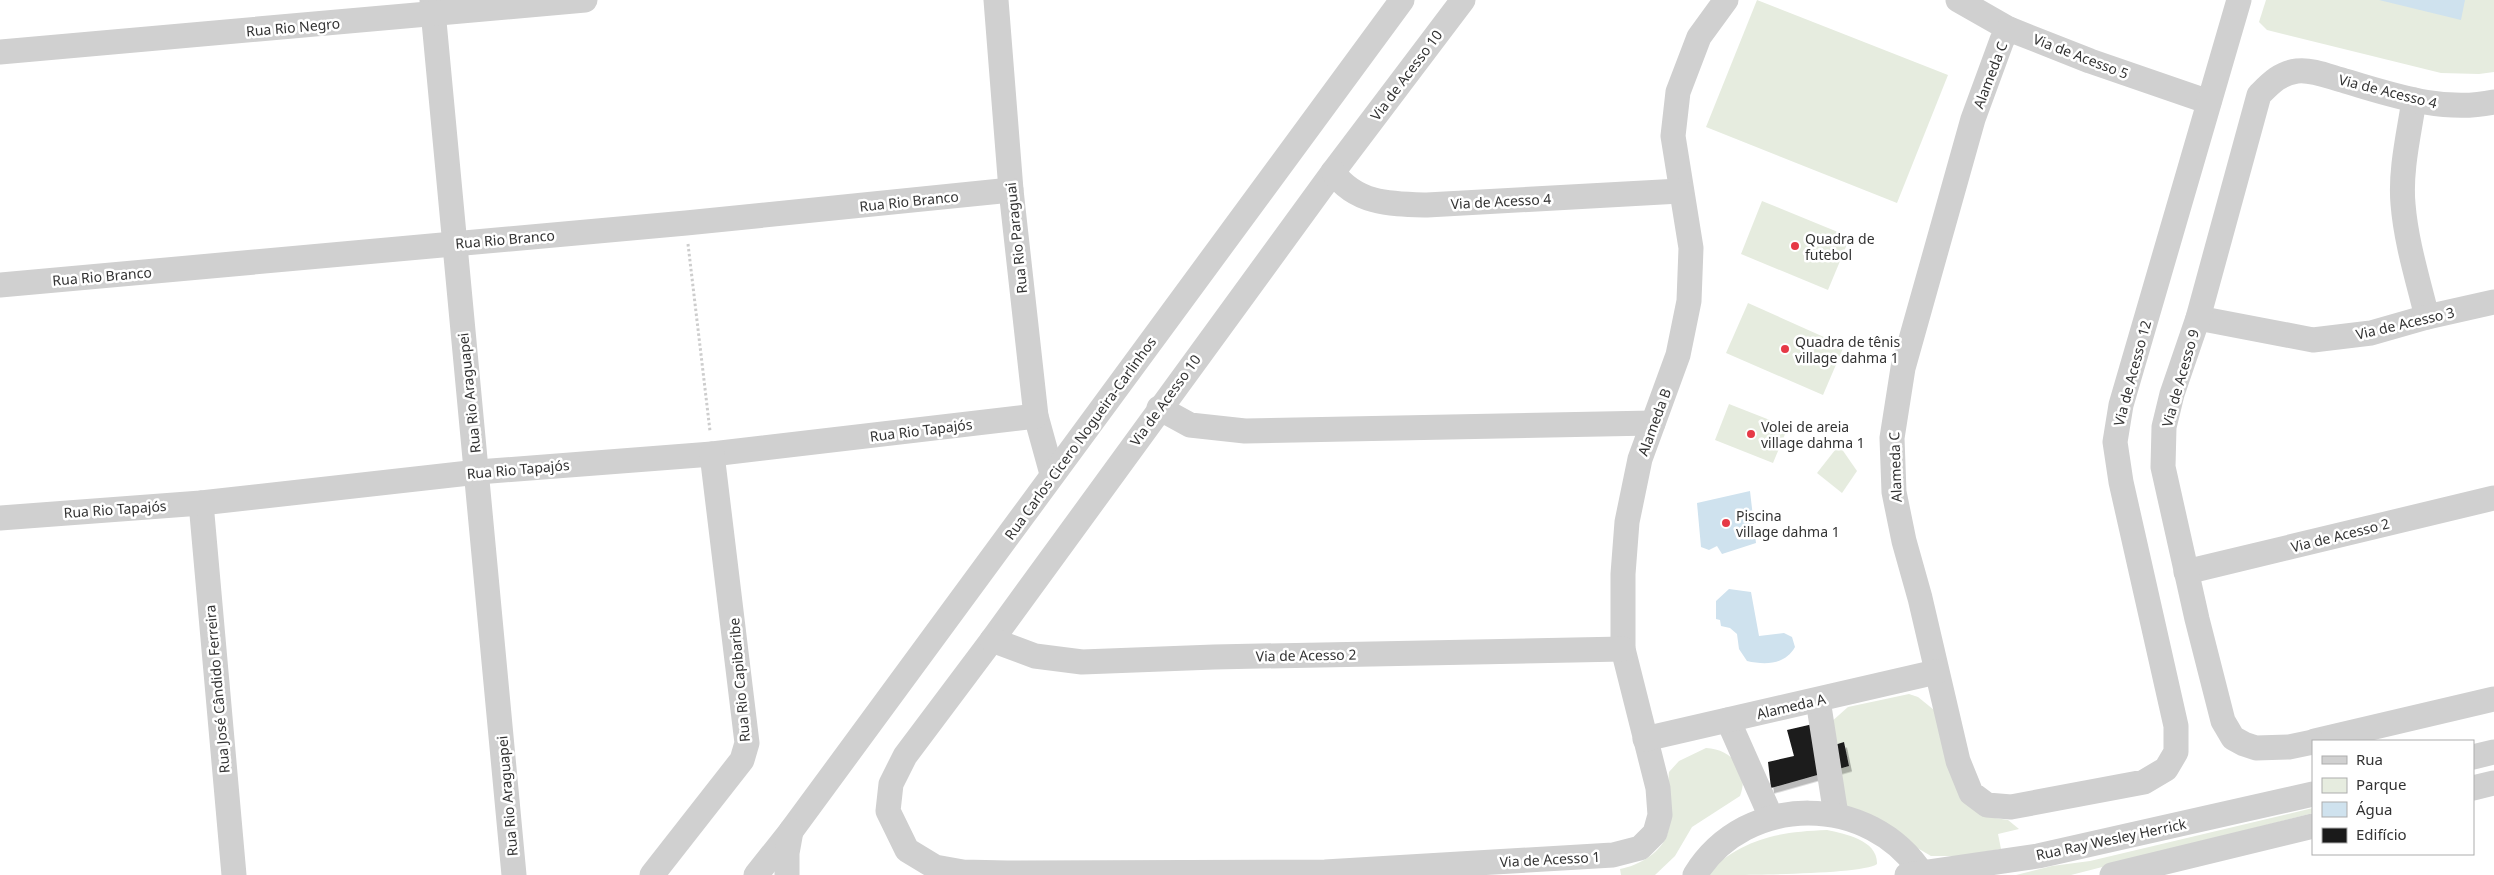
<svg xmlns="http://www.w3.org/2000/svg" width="2494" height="875" viewBox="0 0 2494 875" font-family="'Noto Sans',sans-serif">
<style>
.green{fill:#e6ecdf}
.water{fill:#cfe2ee}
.building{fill:#1a1a1a;filter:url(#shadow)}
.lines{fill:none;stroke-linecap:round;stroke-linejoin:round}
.path{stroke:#cdcdcd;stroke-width:3;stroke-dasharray:2.5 2.5;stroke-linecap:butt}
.minor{stroke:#d0d0d0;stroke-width:25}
.poi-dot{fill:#e63946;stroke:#fff;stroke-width:2}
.labels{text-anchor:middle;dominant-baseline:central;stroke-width:5;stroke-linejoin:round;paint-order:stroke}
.street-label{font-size:14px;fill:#333;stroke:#fff}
.poi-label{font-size:14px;fill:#333;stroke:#fff;text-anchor:start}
</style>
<defs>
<filter id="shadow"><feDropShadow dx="3" dy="5.5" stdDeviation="0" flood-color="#0004"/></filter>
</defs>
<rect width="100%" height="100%" fill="#fff"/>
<g class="green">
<path d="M1757,0l191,75 -51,128 -191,-76z"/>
<path d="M2266,0h228v72l-15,2 -38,-1 -174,-43 -8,-8z"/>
<path d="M1762,201l88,36 -22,53 -87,-36z"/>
<path d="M1748,303l96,43 -21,49 -97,-42z"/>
<path d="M1729,404l59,23 -15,36 -58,-23z"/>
<path d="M1839,445l18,26 -15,22 -25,-20z"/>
<path d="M1909,694l9,3 16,13 61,108 13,2 11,9 -21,5 3,15 -42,7h-28l-84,-49 -12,-37 14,-4 -5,-24 -15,5 1,-24 18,-16z"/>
<path d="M1706,748c26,1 44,23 34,48l-48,31 -17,29 -20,19h-34l-1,-6c18,-3 43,-17 48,-37 3,-12 -1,-44 1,-60l10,-11z"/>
<path d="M2313,808v5l-242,62h-55l36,-9 38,-5z"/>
<path d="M1827,830c18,4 51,10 50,34 -14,11 -144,11 -173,11 39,-36 71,-43 123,-45z"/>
</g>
<g class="water">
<path d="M2379,0h86l-4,20z"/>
<path d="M1750,491l6,52 -34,11 -5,-8 -8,4 -8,-3 -4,-44z"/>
<path d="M1729,589l22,3 8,44 25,-3 8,4 3,10c-10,18 -30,18 -48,14l-8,-12 -2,-15 -7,-6 -9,-2 -1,-6 -4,-1v-18z"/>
</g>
<path class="building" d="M1813,724l9,25 22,-7 5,24 -78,22 -3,-26 26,-6 -7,-26z"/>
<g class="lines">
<path class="path" d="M688,244l22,187"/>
<g class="minor">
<path d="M432,0l82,875"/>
<path d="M996,0l15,190 25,226 16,58"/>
<path d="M1463,0l-130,172 -341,468 -87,116 -14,28 -3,27 19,39 28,17 28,5 44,1 318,-1 288,-17 27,-7 15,-15 5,-18 -2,-27 -35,-139v-75l4,-52 13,-63 38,-104 11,-54 2,-53 -18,-112 5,-44 21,-55 27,-37"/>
<path d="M1958,0l51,29 81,32 119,41"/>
<path d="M2009,29l-7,11 -29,79 -70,249 -11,70 2,54 10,49 16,57 38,163 13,32 16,12 24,2 133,-25 22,-13 10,-17v-26l-55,-244 -6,-40 6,-37 118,-405"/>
<path d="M0,52l585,-52"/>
<path d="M2414,100c-5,34 -14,70 -11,104 3,38 15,76 24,113"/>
<path d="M1333,172c23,32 57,32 94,33l253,-14"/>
<path d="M0,285l686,-62 325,-33"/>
<path d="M2198,318l115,22 58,-7 56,-16 67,-15"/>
<path d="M1159,408l31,17 55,6 408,-8"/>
<path d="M201,503l33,372"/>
<path d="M0,518l201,-15 277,-31 234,-18 324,-38"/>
<path d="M2186,572l308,-74"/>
<path d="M992,640l43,16 47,6 132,-5 409,-8"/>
<path d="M1818,700l18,115"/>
<path d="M1728,720l43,97"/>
<path d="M1645,739l291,-67"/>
<path d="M2315,741l179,-42"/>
<path d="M2313,742l-24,5 -33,1 -12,-4 -11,-6 -10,-17 -26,-102 -34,-152 1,-40 8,-33 26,-76 61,-223c11,-11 21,-22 38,-24 15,-2 33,6 48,10 48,14 98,32 149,21"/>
<path d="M2473,757l21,-5"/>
<path d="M2473,788l21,-5"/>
<path d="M652,875l90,-115 5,-17 -35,-289"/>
<path d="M756,875l35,-44 611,-831"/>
<path d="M787,875v-22l4,-22"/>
<path d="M1695,875c51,-83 176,-82 228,0"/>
<path d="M1907,875l131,-19 275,-62"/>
<path d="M2112,875l201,-49"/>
</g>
</g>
<g class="poi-dot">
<circle cx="1795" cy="246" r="5"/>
<circle cx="1785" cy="349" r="5"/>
<circle cx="1751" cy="434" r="5"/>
<circle cx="1726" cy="523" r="5"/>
</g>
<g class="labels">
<g class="street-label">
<text transform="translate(293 27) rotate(-5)">Rua Rio Negro</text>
<text transform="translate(2081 56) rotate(21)">Via de Acesso 5</text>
<text transform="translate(1406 75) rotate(-53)">Via de Acesso 10</text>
<text transform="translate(1990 75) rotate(-69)">Alameda C</text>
<text transform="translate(2388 91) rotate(14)">Via de Acesso 4</text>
<text transform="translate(909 201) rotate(-6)">Rua Rio Branco</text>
<text transform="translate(1501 201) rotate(-3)">Via de Acesso 4</text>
<text transform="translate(1016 238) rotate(-96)">Rua Rio Paraguai</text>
<text transform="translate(505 239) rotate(-5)">Rua Rio Branco</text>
<text transform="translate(102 276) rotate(-5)">Rua Rio Branco</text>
<text transform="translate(2405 323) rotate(-13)">Via de Acesso 3</text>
<text transform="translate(2132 373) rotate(-75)">Via de Acesso 12</text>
<text transform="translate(2180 378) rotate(-74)">Via de Acesso 9</text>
<text transform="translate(469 393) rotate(-96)">Rua Rio Araguapei</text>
<text transform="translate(1165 400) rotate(-54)">Via de Acesso 10</text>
<text transform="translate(1654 422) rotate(-70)">Alameda B</text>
<text transform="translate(921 430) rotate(-7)">Rua Rio Tapajós</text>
<text transform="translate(1080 438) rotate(-54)">Rua Carlos Cicero Nogueira-Carlinhos</text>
<text transform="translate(1895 467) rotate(-92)">Alameda C</text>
<text transform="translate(518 469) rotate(-5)">Rua Rio Tapajós</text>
<text transform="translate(115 509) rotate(-4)">Rua Rio Tapajós</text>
<text transform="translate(2340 535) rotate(-14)">Via de Acesso 2</text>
<text transform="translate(1306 655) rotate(-1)">Via de Acesso 2</text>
<text transform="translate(739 680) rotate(-95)">Rua Rio Capibaribe</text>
<text transform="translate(217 689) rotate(-95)">Rua José Cândido Ferreira</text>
<text transform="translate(1791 706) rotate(-13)">Alameda A</text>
<text transform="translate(507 796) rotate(-95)">Rua Rio Araguapei</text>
<text transform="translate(2111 839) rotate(-12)">Rua Ray Wesley Herrick</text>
<text transform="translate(1550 859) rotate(-3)">Via de Acesso 1</text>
</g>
<g class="poi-label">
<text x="1805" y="238">Quadra de<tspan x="1805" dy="16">futebol</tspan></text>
<text x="1795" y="341">Quadra de tênis<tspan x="1795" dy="16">village dahma 1</tspan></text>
<text x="1761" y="426">Volei de areia<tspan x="1761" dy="16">village dahma 1</tspan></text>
<text x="1736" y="515">Piscina<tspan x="1736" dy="16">village dahma 1</tspan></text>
</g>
</g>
<rect x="2312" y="740" width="162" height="115" fill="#ffffff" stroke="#adadad"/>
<rect x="2322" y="756" width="25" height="8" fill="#d0d0d0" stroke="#adadad"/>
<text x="2356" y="765" font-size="15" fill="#333333">Rua</text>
<rect x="2322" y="778" width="25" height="15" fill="#e6ecdf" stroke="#adadad"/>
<text x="2356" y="790" font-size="15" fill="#333333">Parque</text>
<rect x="2322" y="802" width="25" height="15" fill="#cfe2ee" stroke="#adadad"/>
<text x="2356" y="815" font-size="15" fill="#333333">Água</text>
<rect x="2322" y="828" width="25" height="15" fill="#1a1a1a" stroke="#adadad"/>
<text x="2356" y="840" font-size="15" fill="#333333">Edifício</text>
</svg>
